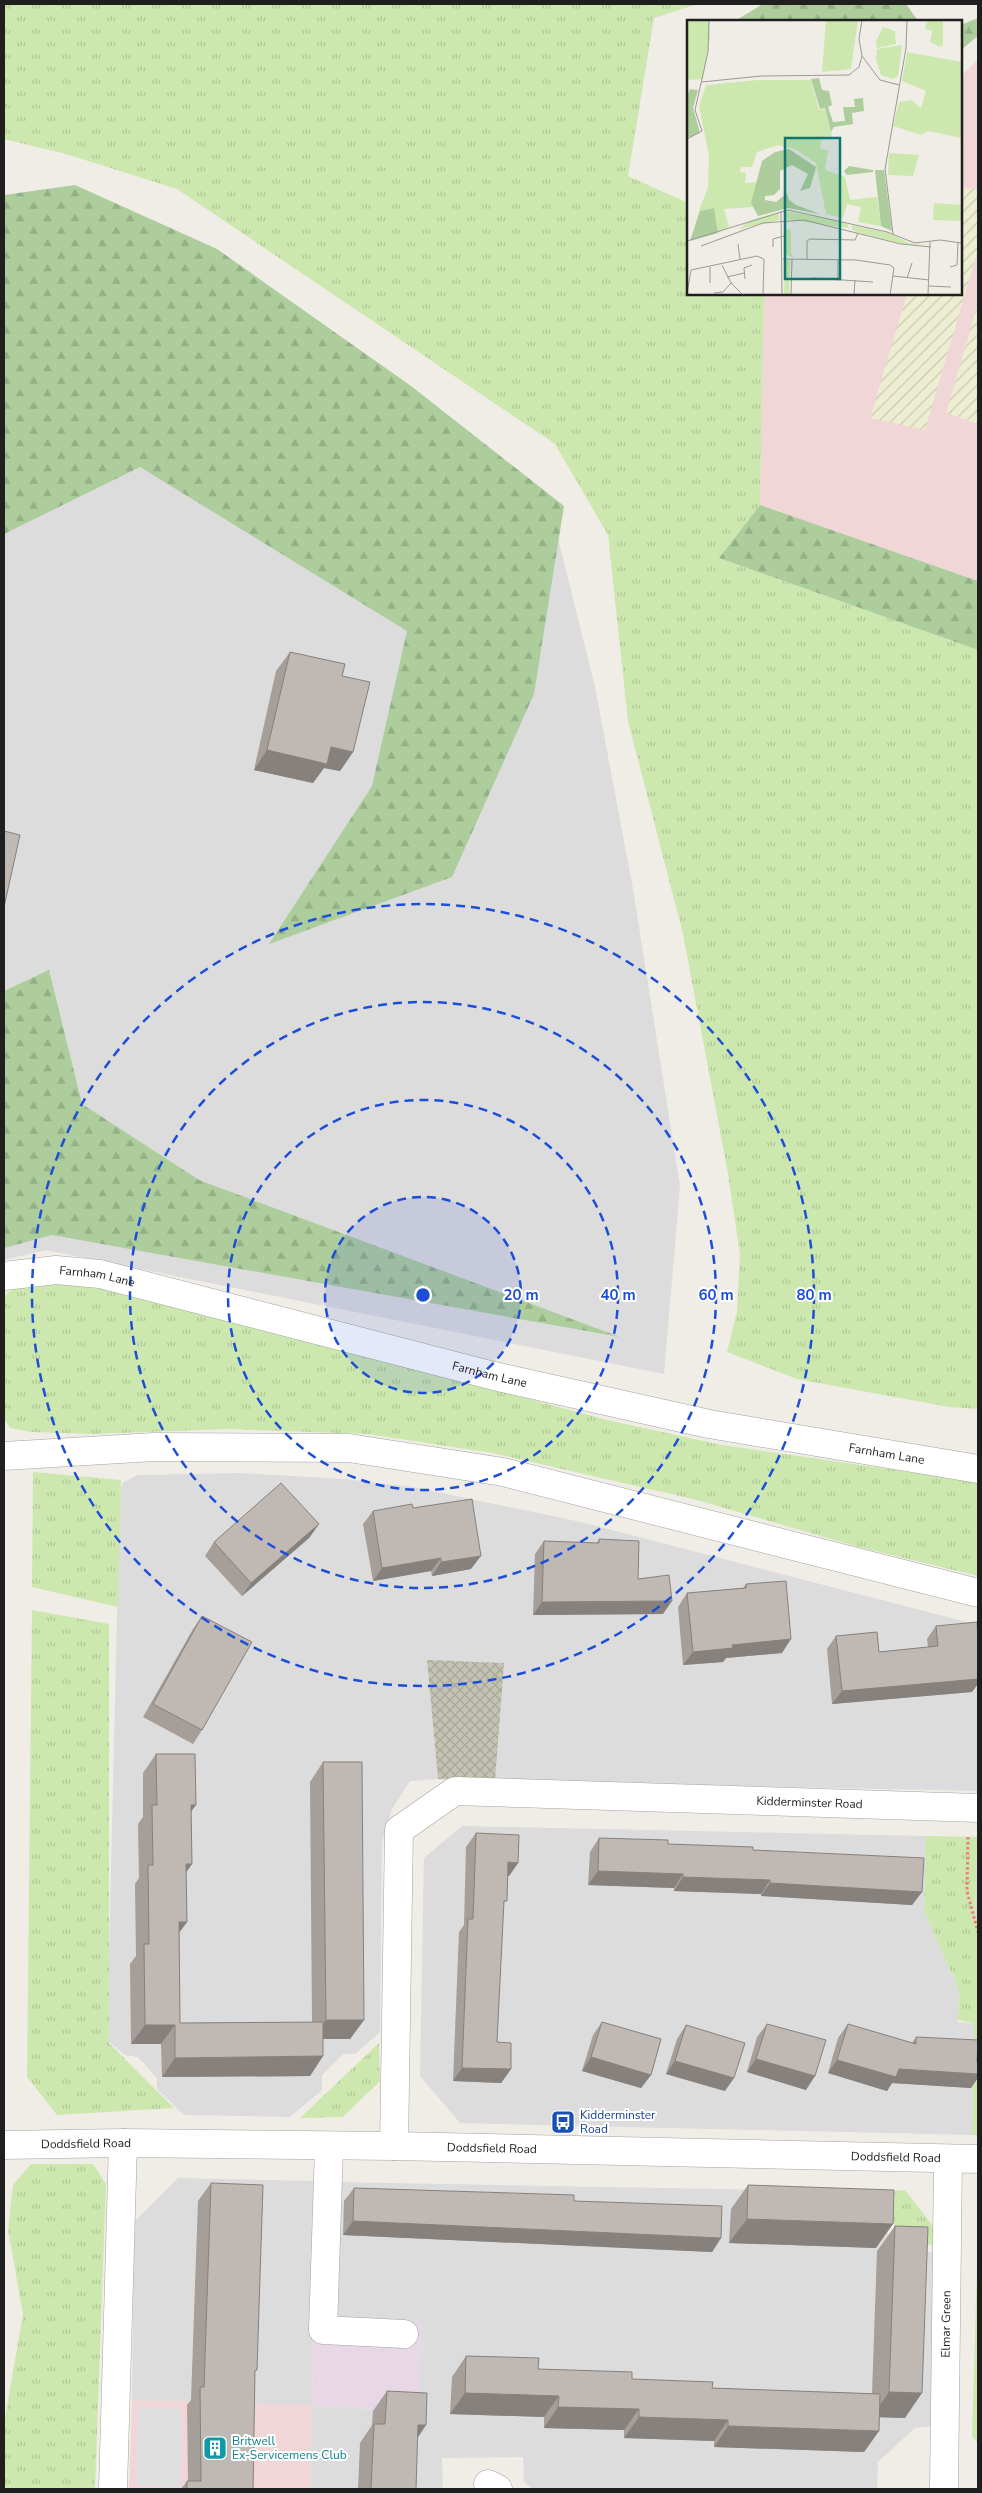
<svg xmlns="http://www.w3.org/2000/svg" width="982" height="2493" viewBox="0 0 982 2493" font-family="'Nunito Sans',sans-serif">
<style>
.residential{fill:#dddcdc}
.commercial{fill:#f0d6d6}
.industrial{fill:#e8d8e6}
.construction{fill:url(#construction-cross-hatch)}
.farmland{fill:url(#farmland-furrows)}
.grass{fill:url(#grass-tufts)}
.forest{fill:url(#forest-firs)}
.parking{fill:#dfdfdf}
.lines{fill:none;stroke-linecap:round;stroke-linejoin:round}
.minor-casing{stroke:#a3a3a3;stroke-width:29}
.path{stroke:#f57a72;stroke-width:3;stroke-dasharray:2.5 2.5;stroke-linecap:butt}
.minor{stroke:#fff;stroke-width:28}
.wall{fill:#a59e99}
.shaded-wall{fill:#86817d}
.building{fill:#c0b8b2;stroke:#86817d}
.ring{fill:none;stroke:#1d4ed8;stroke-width:2.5;stroke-dasharray:9 6}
.labels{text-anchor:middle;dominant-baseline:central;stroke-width:4;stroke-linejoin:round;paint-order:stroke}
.street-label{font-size:12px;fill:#1f1f1f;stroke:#fff}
.transit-label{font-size:12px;fill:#164399;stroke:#fff;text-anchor:start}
.culture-label{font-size:12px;fill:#0d838f;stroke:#fff;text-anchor:start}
.inset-road{fill:none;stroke:#9c9a96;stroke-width:1}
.view{fill:#0f766e;fill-opacity:0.15;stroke:#0f766e;stroke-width:2.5}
.inset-edge{fill:none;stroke:#1f1f1f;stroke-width:2.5}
.centre{fill:#1d4ed8;stroke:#fff;stroke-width:2.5}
.ring-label{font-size:15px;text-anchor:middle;font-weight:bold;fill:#1d4ed8;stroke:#fff;stroke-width:4;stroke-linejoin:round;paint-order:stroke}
</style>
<defs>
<pattern id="construction-cross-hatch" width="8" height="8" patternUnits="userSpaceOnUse" patternTransform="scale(1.25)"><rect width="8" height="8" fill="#c4c3b2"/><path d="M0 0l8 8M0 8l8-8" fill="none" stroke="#a8a799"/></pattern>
<pattern id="farmland-furrows" width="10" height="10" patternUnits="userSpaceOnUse" patternTransform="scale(1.25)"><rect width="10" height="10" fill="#ededd2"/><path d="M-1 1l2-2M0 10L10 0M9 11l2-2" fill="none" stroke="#cbcbb4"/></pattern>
<pattern id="grass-tufts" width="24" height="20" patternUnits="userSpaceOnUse" patternTransform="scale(1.25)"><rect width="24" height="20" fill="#cde8ae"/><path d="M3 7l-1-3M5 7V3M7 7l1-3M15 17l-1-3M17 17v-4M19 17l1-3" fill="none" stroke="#b0c795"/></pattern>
<pattern id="forest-firs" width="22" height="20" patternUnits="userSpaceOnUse" patternTransform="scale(1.25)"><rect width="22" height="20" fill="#adcd9c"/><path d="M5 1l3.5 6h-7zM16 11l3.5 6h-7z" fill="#94b086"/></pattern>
</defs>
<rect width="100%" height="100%" fill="#f0ece6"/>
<g class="residential">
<path d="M4,225l549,293 42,169 38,202 47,297 -16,188 -618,-124 -42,10z"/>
<path d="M241,1473l102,6 70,8 168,35 397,103v166l-483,-10 -68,-121 11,119 -28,2 -18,28 -10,33 -2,190 -25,22h-12l-21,21v15l-32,27 -106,-2 -27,-26v-11l-19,-21 -13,-2 -18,-15 13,-551 4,-7 14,-7z"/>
<path d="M462,1826l464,10 -2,75 35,79 -1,32 16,1 -2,112 -512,-12 -40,-47 4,-218z"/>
<path d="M977,1837h1v93l-3,-10z"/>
<path d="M178,2178l138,3 -4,224 93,6v-19h16l-88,-74 4,-136 545,10 1,36 9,11 15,12 32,1 -4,174 -20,2 -37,34 -1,27h-344l-9,-7 -1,-25 -81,1 1,31h-133l2,-84 -180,-5 2,-178z"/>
</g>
<g class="commercial">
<path d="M978,60v521l-218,-76 4,-211h197v-218z"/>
<path d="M132,2400l180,5 -2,84h-181z"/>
</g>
<path class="industrial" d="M316,2181l17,137 90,3 -2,71 -16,1v18l-93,-6z"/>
<path class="construction" d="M427,1660l77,3 -9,118 -57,-2z"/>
<g class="farmland">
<path d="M972,188l6,2v60l-53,180 -55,-12 37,-124h54v-105z"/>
<path d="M978,303v121l-32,-11z"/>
</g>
<g class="grass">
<path d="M4,4h694l-44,14 -26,158 60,27v91h76l-4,211 -41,53 259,92v759l-29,-2 -152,-28 -70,-27 10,-41 3,-57 -12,-80 -45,-240 -55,-213 -20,-186 -53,-91 -378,-255 -111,-35 -62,-15z"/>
<path d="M47,1280l73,8 487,132 115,25 256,37v94l-123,-30 -158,-46 -204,-47 -126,-19 -140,-5 -134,5 -63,-2 -20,-4 -6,-10v-122l10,-9z"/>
<path d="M33,1472l88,8 -3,127 -86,-20z"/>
<path d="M32,1610l77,14v419l65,65 -117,7 -30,-38z"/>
<path d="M926,1836l51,1 -2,83 3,10v205h-6l2,-112 -16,-3 1,-30 -35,-79z"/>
<path d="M379,2043l1,38 -37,36 -43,1z"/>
<path d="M31,2164h62l13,20 -11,305h-91v-66l19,-109 -15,-84 5,-45z"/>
<path d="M905,2190l35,45v10l-28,-1 -19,-21 2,-32z"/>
<path d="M978,2234v209l-6,-6z"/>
</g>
<g class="forest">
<path d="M763,4h143l12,17h-183z"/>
<path d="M978,18v18l-17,14v-25z"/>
<path d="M75,185l142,64 194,137 153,120 -30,188 -82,183 -183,67 103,-158 35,-155 -267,-164 -136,67v-339z"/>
<path d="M760,505l218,76v69l-259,-92z"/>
<path d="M49,970l33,134 117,76 421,157 -568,-102 -48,13v-257z"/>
</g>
<path class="parking" d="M138,2407l43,2v79l-44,-2z"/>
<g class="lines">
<g class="minor-casing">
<g id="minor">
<path id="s1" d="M4,1276l52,-6 44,4 394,102 215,48 269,45"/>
<path d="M4,1456l150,-9 195,1 154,24 475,121"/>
<path id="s2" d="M4,2145l119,-2 271,3 584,13"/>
<path id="s3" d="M394,2146l5,-316 56,-39 523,17"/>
<path d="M329,2147l-6,183 81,4"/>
<path d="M488,2484l10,5"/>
<path d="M113,2489l10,-346"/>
<path id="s4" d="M944,2489l4,-330"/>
</g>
</g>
<path class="path" d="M968,1837l-1,54 11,41"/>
<use href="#minor" class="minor"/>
</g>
<g class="wall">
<path d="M290,652l52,24 11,76 -13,19 -16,-3 -11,15 -59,-13 22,-99z"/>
<path d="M413,1508l58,61 -39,7 -1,-5 -58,10 -10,-57 10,-13z"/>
<path d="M319,1524l-10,14 -67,58 -37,-40 9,-14z"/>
<path d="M599,1539l39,40 25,35 -130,1 2,-61 9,-13 53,2z"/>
<path d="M746,1584l36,69 -56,5 -3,4 -40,3 -5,-58 9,-14 56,-5z"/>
<path d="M202,1616v114l-9,14 -50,-27 50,-88z"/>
<path d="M936,1626l36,66 -140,12 -5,-55 9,-13 43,16 49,-5 -1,-8z"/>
<path d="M156,1754l40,51 -5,6 1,53 -6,8 1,50 -8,11 1,90 132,-1 -2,-240 13,-20 41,258 -14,19h-27v17l-13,20 -148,1 -1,-33h-30l-1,-80 6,-8 -1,-72 4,-6 -1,-54 5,-7v-44z"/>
<path d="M476,1833l42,30 -9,13h-2l-4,30 -6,136 14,27 -10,14 -48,-2 6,-149 5,-7 2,-78z"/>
<path d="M599,1838l69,6 85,6 169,42 -10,13 -151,-9v-2l-87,-3v-3l-86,-3 2,-33z"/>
<path d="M602,2022l49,53 -10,13 -59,-17 11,-36z"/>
<path d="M767,2024l39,66 -59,-18 10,-35z"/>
<path d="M848,2024l64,19 4,-6 61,25 -6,26 -79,-5 -5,8 -59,-18 10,-35z"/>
<path d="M686,2025l39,66 -59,-17 11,-35z"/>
<path d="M211,2183l44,190 -2,116h-72l6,-8h1l-1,-76 4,-5 7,-199z"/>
<path d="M748,2185l128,63 -147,-5 2,-34z"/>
<path d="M354,2188l220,13 147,37 -9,14 -369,-17 1,-34z"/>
<path d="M895,2226l10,192 -26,-1v14l-15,21 -150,-5v-6l-90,-3v-8l-80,-2v-11l-94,-3 2,-37 14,-21 72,13 174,19 160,6 5,-143z"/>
<path d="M387,2391l30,47 -1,51h-58l2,-46 12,-18 1,-14z"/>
</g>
<g class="shaded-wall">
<path d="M331,747l22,5 -13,19 -16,-3 -11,15 -59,-13 13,-20z"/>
<path d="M319,1524l-10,14 -67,58 9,-13z"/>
<path d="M481,1556l-10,13 -39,7 9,-14z"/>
<path d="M441,1558l-10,13 -58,10 9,-13z"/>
<path d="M672,1601l-9,13 -130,1 9,-13z"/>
<path d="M791,1639l-9,14 -56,5 -3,4 -40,3 10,-13 39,-7z"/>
<path d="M978,1679v5l-6,8 -140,12 10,-13z"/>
<path d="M191,1805h5l-14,19z"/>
<path d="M508,1862l10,1 -9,13h-11z"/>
<path d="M186,1864h6l-14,20z"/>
<path d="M598,1871l85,3 -9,14 -86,-3z"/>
<path d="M683,1877l87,3 -9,14 -87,-3z"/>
<path d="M770,1883l152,9 -10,13 -151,-9z"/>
<path d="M179,1922h8l-14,19z"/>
<path d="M326,2020h38l-14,19h-38z"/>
<path d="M145,2025h30l-14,19h-30z"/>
<path d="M323,2056l-13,20 -148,1 13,-19z"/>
<path d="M591,2057l60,18 -10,13 -59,-17z"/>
<path d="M756,2059l59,17 -9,14 -59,-18z"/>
<path d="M837,2060l62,9 79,5v4l-7,10 -79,-5 -5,8 -59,-18z"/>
<path d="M675,2061l59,17 -9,13 -59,-17z"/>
<path d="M462,2068l49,1 -10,14 -48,-2z"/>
<path d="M747,2219l146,5 -17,24 -147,-5z"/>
<path d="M353,2221l368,17 -9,14 -369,-17z"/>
<path d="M889,2392l33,1 -17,25 -33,-1z"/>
<path d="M465,2393l94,3 -15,21 -94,-3z"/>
<path d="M558,2407l81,2 -15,21 -80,-2z"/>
<path d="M639,2417l89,3 -14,21 -90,-3z"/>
<path d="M418,2425h8l-13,20z"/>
<path d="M728,2426l151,5 -15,21 -150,-5z"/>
</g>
<g class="building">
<path d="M290,652l55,12 -3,12 28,6 -17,70 -22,-5 -4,17 -60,-14z"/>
<path d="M4,831l16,4 -16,72z"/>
<path d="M281,1483l38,41 -68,59 -37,-41z"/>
<path d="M472,1499l9,57 -40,6v-4l-59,10 -9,-57 39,-7 1,4z"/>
<path d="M599,1539l40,2 -1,38 31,-4 3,26 -130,1 2,-61 55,2z"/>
<path d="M786,1581l5,58 -59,6 1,3 -40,4 -6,-59 59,-5v-4z"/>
<path d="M202,1616l50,26 -50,88 -49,-26z"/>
<path d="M977,1622l1,17v40l-136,12 -6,-55 41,-4 2,20 59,-6 -2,-20z"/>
<path d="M156,1754h39l1,51h-5l1,59h-6l1,58h-8l1,101 143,-1v34l-148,2v-33h-30l-1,-81h5l-1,-79h5l-1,-60h5z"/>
<path d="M323,1762h39l2,258h-38z"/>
<path d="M476,1833l43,2 -1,28 -10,-1 -1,39h-3l-7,141 14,1v26l-49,-1 6,-149h5z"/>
<path d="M599,1838l69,2v4l85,3v3l171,8 -2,34 -152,-9v-3l-87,-3v-3l-85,-3z"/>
<path d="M602,2022l59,17 -10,36 -60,-18z"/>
<path d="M767,2024l59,16 -11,36 -59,-17z"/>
<path d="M848,2024l68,20v-7l62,3 -1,22h1v12l-79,-5 -3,8 -59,-17z"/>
<path d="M686,2025l59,18 -11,35 -59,-17z"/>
<path d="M211,2183l52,2 -6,185h-2l-2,119h-66v-8h14l-1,-94h4z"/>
<path d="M748,2185l146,5 -1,34 -146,-5z"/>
<path d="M354,2188l220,7v6l148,5 -1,32 -368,-17z"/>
<path d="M895,2226l33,1 -6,166 -33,-1z"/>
<path d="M466,2356l73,2 -1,11 94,3v7l81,3 -1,6 168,6 -1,37 -151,-5v-6l-89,-3v-8l-81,-2 1,-11 -94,-3z"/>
<path d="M387,2391l40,2 -1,32h-8l-2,64h-45l3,-65h11z"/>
</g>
<circle cx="423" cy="1295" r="98" fill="#1d4ed8" fill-opacity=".12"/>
<g class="ring">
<circle cx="423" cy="1295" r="98"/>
<circle cx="423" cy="1295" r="195"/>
<circle cx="423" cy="1295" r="293"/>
<circle cx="423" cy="1295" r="391"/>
</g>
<defs>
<g id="bus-square" transform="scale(1.25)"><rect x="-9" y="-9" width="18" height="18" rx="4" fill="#1a4fb4" stroke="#fff"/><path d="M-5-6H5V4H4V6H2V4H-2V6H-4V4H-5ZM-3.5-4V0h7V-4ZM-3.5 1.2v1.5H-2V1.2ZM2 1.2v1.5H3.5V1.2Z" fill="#fff"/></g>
<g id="building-square" transform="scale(1.25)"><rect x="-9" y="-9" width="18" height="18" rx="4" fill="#0f9aa8" stroke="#fff"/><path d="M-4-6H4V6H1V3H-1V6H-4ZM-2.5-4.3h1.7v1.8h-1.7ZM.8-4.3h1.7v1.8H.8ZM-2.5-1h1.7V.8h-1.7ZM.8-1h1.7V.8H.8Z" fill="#fff"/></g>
</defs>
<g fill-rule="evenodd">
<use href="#bus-square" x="563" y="2122"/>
<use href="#building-square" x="215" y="2448"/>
</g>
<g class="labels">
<g class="street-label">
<text stroke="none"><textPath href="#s1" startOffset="94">Farnham Lane</textPath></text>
<text stroke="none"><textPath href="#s1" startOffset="499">Farnham Lane</textPath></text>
<text stroke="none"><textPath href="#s1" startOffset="904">Farnham Lane</textPath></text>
<text stroke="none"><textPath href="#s3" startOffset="739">Kidderminster Road</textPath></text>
<text stroke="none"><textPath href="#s2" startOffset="82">Doddsfield Road</textPath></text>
<text stroke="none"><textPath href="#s2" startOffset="488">Doddsfield Road</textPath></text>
<text stroke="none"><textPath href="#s2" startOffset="892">Doddsfield Road</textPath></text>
<text stroke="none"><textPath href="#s4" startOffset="165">Elmar Green</textPath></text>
</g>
<g class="transit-label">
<text x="580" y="2115">Kidderminster<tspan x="580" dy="14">Road</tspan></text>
</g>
<g class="culture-label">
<text x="232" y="2441">Britwell<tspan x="232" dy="14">Ex-Servicemens Club</tspan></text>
</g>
</g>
<g transform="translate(687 20)">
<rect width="275" height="275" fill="#f0ece6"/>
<path d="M0,0h22l1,18 -7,41 -16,1zM139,0h32l-7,49 -29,3zM240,0h16v25l-3,2 -10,-5 2,-11 -7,-2zM196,7l12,4 1,13 -19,4 -1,-7zM215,25l-4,31 -5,3 -12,-4 -5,-16 1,-10zM220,32l55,10v76l-34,-7 -7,4 -28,-9 6,-24 13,-2 9,8 5,-17 -24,-10zM71,60h53l8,30 6,-1 7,27 -11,4 -1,8 8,3 -3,19 20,7 5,23 27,-3 4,29 -23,-4 3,-15 -14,-3 -4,14 -17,-4 -10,-51 -21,-14 -17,-4 -21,7 -5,15h-11l-1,5 6,1 -1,10 13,-1 -5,25 -29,2 5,18 -11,6 -4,-25 -15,3 9,-24 1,-31 -10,-50 7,-21zM202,133l30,2 -6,21 -25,-1zM247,183l28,2v16l-29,-1zM98,191l62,12 2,5 -64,-9zM92,192v8l-40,9 12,-9zM165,205l37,8 20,10 20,2 -26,-1 -46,-12 -5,-2zM99,209l5,1v23l3,4 -8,-2zM103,240l-1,35h-5l1,-34z" fill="#cde8ae"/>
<path d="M132,58l3,12 7,1 3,14 -4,2 5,15 12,-1 -2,-14h12l-1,-8 9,-1 1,13 -12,2 1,11 -19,3 -3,5 -6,-24 -5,1 -9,-30zM3,69l8,1 -5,18 7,25 -13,5v-42zM102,129l27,18 -6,21 -10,3 8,-17 -16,-9 -12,6v18l-6,6 -9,1v4l11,2 11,-9 2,7 7,5 24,9 -32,-6 -30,8 -7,-13 11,-42 13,-9zM162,146l24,4v2l-26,3 -3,-4zM188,150h9l8,61 -11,-5zM16,181l-3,10 14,-3 4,25 -28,8z" fill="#adcd9c"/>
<path class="inset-road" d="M175,0l-3,19 3,17 18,24 19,5M15,62l59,-6 88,-1 10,-8 3,-11M0,119l15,-8 -7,-21 13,-58 1,-32M94,191l1,84M206,214l-8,-65 21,-121 1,-28M0,221l101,-31 99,22 28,11 25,-3 22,3M51,224l2,15M14,226l62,-23 41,-3 97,24 30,3M86,227v-8l11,-3M96,239l73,1 34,5 4,3 -4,27M120,239v-18l3,-2 45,1 3,-7M35,245l9,18 12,12M23,247v16M263,247l7,-2 1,-23M206,256l36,4M40,257l17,-4M125,258l61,4M220,258l5,-15M58,259l-1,-11 8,-3M151,260v-20M242,266l22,1M0,273l4,-23 66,-14 7,3 -1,36M27,273l9,-1 8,-9M104,275l1,-36M167,275l1,-15M241,275l2,-53"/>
<path class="view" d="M98,118h55v141h-55z"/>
<rect width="275" height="275" class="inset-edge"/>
</g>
<circle cx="423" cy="1295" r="8" class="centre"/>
<g class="ring-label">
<text x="521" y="1300">20 m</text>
<text x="618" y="1300">40 m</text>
<text x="716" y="1300">60 m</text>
<text x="814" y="1300">80 m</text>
</g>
<rect width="982" height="2493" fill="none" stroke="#1f1f1f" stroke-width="10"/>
</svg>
